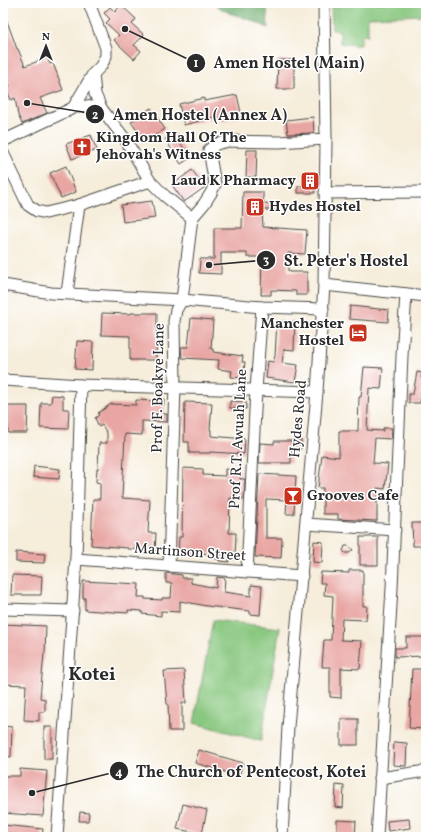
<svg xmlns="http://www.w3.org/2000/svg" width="429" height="840" viewBox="0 0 429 840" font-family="Vollkorn,serif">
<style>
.green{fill:#88c77f;stroke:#5a7955}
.forest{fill:#6eac6e;stroke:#4c6c4c}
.building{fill:#e8a5a2}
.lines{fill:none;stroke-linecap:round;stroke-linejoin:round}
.minor-casing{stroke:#494845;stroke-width:13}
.minor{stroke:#fff;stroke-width:11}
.labels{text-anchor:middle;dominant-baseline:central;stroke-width:3;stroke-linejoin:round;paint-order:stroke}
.poi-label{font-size:15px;font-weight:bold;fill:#2b2b2b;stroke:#fff;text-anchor:start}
.street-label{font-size:15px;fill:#2b2b2b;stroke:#fff}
.district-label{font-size:19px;font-weight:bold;fill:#2b2b2b;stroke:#fff}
.leader{fill:none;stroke:#2b2b2b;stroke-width:1.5}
.callout-dot{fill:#2b2b2b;stroke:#fff;stroke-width:1.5}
.mark-label{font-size:12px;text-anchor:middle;font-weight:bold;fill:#fff}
.callout-label{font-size:16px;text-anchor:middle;font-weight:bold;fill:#2b2b2b;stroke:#fff;stroke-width:3;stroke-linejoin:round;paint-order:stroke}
</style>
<rect width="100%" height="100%" fill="#fff"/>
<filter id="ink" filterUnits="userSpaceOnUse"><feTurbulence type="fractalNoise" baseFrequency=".025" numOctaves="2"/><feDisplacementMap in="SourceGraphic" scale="8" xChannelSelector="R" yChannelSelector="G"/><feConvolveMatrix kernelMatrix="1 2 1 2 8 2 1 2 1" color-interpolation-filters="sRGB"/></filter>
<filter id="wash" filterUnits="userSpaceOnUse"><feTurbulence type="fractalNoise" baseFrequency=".012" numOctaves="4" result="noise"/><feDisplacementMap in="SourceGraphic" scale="16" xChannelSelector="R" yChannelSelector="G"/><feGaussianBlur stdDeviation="0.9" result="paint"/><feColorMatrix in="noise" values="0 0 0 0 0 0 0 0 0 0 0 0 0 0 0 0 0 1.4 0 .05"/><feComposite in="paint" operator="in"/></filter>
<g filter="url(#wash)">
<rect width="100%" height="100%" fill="#f6edda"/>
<g class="green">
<path d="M265,3h54v1l-52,4z"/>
<path d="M339,3h87v12l-58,2v18h-7v10h-7l-14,-2v-12l-8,-1 -1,-23h8z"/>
<path d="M213,620l67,8 -19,113 -67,-18z"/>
</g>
<path class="forest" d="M212,3h53l2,5 1,20 -17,-8 -22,-7z"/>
<g id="blocks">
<g class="building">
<path d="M121,5l15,14 -4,5 12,11 -10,10 7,6 -7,8 -20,-19 5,-5 -13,-12 4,-4 -6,-6 6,-6 5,5z"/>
<path d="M3,13h1l13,36h1l7,17 22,-8 3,6 3,-1 10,27 -23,8 7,15 -25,11 -4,-9 -3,-17 -4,2 -5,-12 4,-2 -7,-18z"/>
<path d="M278,60h16v29h-17z"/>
<path d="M237,95l5,22 -23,4 -1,-5 -34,9 -5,-21 25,-6v3z"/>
<path d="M151,108l14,21 -20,13 -14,-20z"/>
<path d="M313,117l1,16 -26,1 -2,-14z"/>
<path d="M174,133l16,25 -9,6 -16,-25z"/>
<path d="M91,135l6,15 -25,9 -6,-15z"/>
<path d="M247,150h10l-1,27h-10z"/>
<path d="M66,166l10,26 -15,6 -11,-25z"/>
<path d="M192,170l13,17 -21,15 -12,-17z"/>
<path d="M309,173h6v20h-17v-7h7v-10h3z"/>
<path d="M243,192h20v11l15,1v6h-16l1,17 44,3 -2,24 -17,-1v18h2v1h17v23h-11v-4l-25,-1v5h-10l1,-38h-15v-4h-26v21l-22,-1 1,-14h14v-31h28z"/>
<path d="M152,201l3,17 -32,4 -2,-17z"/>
<path d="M350,306l39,4 -1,12 -39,-3z"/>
<path d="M102,313l29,1v-1h26l-1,47h-26v-24l-29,-1z"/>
<path d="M191,318l22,2 -2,29h2v3l30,4 -1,6h3l-2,16 -12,-1 1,-6 -14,-2 1,-9 -37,-2 -1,-11h7z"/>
<path d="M277,321l18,1 -1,28 -10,-1 -2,14 16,2 -3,17 -29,-4 2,-17 5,1 2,-6z"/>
<path d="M77,341l16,1 -1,28 -17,-1z"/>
<path d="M364,367l19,1 -2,21 -12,-1 -2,42 16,1v-3h9l-1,11 -16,-1 -2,25 15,1 -3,25 -8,-1v33l-39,-2v-5h-15v-26h-5l4,-33 17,2v-26h19l1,-34h2z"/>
<path d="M417,372l5,1 -1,5 5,1v13l-5,-1 -1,12h-11v-9h4z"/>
<path d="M52,395l11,1v13h6l-1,20 -28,-1 1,-25h10z"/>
<path d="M156,399h8l-1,15h4v8l-25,-1v14l-17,-1 -3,64 28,2 -2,33h8l-1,19 -19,-1v-2h-8v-1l-37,-3 2,-46h7v-16l-4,-1 1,-13h1l1,-26h8v-10l-5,-8 -3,2 -4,-9 4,-3 -1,-2 13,-9 25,1v-5l19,1z"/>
<path d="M230,401l16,1v7l-16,-1z"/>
<path d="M185,402l27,1 -2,27h1v6l34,3 -1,15 -34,-2v1h-21v-11h-5z"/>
<path d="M8,406h20l-1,27h-19z"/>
<path d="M292,440h9v9h-10v14h-32l1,-20 14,1v-3h18z"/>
<path d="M34,466l26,3 -1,10 -26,-2z"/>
<path d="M183,468l20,1v6l22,1v-7l16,1 -1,9h5l-1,20 -14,-1 -1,35h7l-1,26h-6v3l-10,-1v-2h-3v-5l-17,-1v3l-21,-1 1,-18h3z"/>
<path d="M259,474l37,2 -2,38h-8l1,-14 -21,-1v39h16l-1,20 -26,-1z"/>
<path d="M412,523h14v23h-13z"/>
<rect x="360" y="537" width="18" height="28"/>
<path d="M314,541l9,1 -1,21 -9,-1z"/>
<path d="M345,546h4l4,4 -4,3h-4l-2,-2z"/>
<path d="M16,552l29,2 -1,9 -28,-1z"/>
<path d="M349,570h14v36h4l-1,14 -24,-1 -1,21 21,1 -2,28 -19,-1v30l-11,-1v-30h-8l2,-27h7l2,-44 -9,-1 1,-12h-5l1,-11 28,1z"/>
<path d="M166,573l16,2v3h9v5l25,5 1,-11 8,1 -1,14 27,4v-11l11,1 -2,29 -10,-1v-3l-43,-5 -27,-5v11l-19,-1v5l-19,-2v-3l-14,-1v3l-43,-3v-12h-2v-17l56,3 -1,13h7v2l17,1v-2h9l1,-15h-6z"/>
<path d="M12,575l30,1 -1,19h-30z"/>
<path d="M3,624l43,2 -1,27h-1l-4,45 5,1v13h-6v9l-15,-1 2,-35 -23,-1z"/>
<path d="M406,637h20v19l-31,1v-9h11z"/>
<path d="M412,669h13v60l-16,-1z"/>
<path d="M184,670l2,33h-4v28h-13l-1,-27h-1l-3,-33z"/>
<rect x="341" y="719" width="17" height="26"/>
<path d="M3,726l9,1 -1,30 -8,-1z"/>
<rect x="44" y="727" width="8" height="32"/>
<path d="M394,742l13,1 -1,23 -13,-1z"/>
<path d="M199,750l44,13 -4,13 -44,-13z"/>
<path d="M20,769l27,2 -4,45 -40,-3v-37h17z"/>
<path d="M336,785l8,1 -1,22 -8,-1z"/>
<path d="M183,804l24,6 -5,24 -25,-5z"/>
<path d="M80,812l9,1 -1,8h-9z"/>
<path d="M409,819l1,9 -22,3 -1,-10z"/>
<path d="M337,820l19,1 -1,16h-18z"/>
<path d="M3,825l40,4 -1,8h-39z"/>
</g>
</g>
</g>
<g filter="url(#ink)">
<use href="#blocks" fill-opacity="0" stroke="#494845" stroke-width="1"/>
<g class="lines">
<g class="minor-casing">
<g id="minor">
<path d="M93,74l2,20 6,14 24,31 25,42 15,15 27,22"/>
<path d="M73,108l20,-34 8,-8 5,-10v-8l-17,-45"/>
<path d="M3,141l70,-33 10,-2 18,2"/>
<path d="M3,153l25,52 9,6 9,2 33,-8 71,-24"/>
<path d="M325,193l101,-1"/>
<path d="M3,285l48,8 131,7 80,7 61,2"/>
<path d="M324,285l102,11"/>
<path d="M67,293l12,-88"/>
<path d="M3,380l78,5 236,7"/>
<path d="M306,524l89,6"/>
<path d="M76,559l226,17"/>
<path d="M169,566l6,-179 -1,-66 2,-11 6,-10 10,-82 12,-14 7,-11 4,-9 -6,-34 7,-6 13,-3 50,1 47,-3"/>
<path d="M247,572l9,-182 6,-83"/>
<path d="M3,609l70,2"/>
<path d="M380,778l46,-7"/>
<path d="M57,837l19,-278 5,-174"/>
<path d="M282,837l6,-110 29,-335 7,-107 2,-146 -2,-136"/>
<path d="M377,837l15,-249 10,-232 4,-62"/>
</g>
</g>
<use href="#minor" class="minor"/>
</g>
</g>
<defs>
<g id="church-square" transform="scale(1)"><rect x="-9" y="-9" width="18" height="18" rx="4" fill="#c8321e" stroke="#fff"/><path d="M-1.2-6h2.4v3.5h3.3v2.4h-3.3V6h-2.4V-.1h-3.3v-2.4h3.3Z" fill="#fff"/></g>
<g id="building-square" transform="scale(1)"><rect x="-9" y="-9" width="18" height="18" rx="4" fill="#c8321e" stroke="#fff"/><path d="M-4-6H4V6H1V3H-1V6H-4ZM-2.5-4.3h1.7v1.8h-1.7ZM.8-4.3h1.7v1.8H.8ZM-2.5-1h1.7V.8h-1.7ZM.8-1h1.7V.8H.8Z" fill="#fff"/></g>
<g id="hotel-square" transform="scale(1)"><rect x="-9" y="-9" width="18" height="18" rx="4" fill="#c8321e" stroke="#fff"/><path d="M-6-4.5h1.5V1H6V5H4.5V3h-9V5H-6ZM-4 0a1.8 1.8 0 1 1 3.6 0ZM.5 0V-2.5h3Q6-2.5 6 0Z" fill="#fff"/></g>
<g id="bar-square" transform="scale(1)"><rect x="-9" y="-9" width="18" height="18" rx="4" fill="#c8321e" stroke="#fff"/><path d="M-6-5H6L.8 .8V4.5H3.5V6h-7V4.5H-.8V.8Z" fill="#fff"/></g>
</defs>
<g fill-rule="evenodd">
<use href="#church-square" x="82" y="147"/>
<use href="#building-square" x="310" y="181"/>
<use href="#building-square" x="255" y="207"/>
<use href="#hotel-square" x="358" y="333"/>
<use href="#bar-square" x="293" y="496"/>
</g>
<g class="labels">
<g class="poi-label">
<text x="96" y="138">Kingdom Hall Of The<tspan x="96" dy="17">Jehovah's Witness</tspan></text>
<text x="296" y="181" text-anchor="end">Laud K Pharmacy</text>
<text x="269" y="207">Hydes Hostel</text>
<text x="344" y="324" text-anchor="end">Manchester<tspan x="344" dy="17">Hostel</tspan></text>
<text x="307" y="496">Grooves Cafe</text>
</g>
<g class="street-label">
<text transform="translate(159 388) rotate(-89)">Prof F. Boakye Lane</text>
<text transform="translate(299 419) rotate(-85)">Hydes Road</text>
<text transform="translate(239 439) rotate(-87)">Prof R.T. Awuah Lane</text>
<text transform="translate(190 553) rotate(4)">Martinson Street</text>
</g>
<g class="district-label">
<text x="92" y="675">Kotei</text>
</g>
</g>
<path class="leader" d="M125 29L196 63M27 103L95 114M209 265L266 260M32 793L119 771"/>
<g class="callout-dot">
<circle cx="125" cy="29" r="4"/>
<circle cx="27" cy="103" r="4"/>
<circle cx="209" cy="265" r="4"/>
<circle cx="32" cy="793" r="4"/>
<circle cx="196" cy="63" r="10"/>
<circle cx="95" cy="114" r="10"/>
<circle cx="266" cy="260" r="10"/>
<circle cx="119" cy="771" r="10"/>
</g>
<g class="mark-label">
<text x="196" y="67">1</text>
<text x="95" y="119">2</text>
<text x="266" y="264">3</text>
<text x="119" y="776">4</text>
</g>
<g class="callout-label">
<text x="289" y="68">Amen Hostel (Main)</text>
<text x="200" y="120">Amen Hostel (Annex A)</text>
<text x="346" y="266">St. Peter's Hostel</text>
<text x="251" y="777">The Church of Pentecost, Kotei</text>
</g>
<rect width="429" height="840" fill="none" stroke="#fff" stroke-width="16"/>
<g transform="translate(46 46)" stroke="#ffffff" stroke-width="3" paint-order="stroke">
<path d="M0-3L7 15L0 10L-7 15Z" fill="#2b2b2b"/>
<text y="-6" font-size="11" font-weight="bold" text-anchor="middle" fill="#2b2b2b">N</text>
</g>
</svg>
